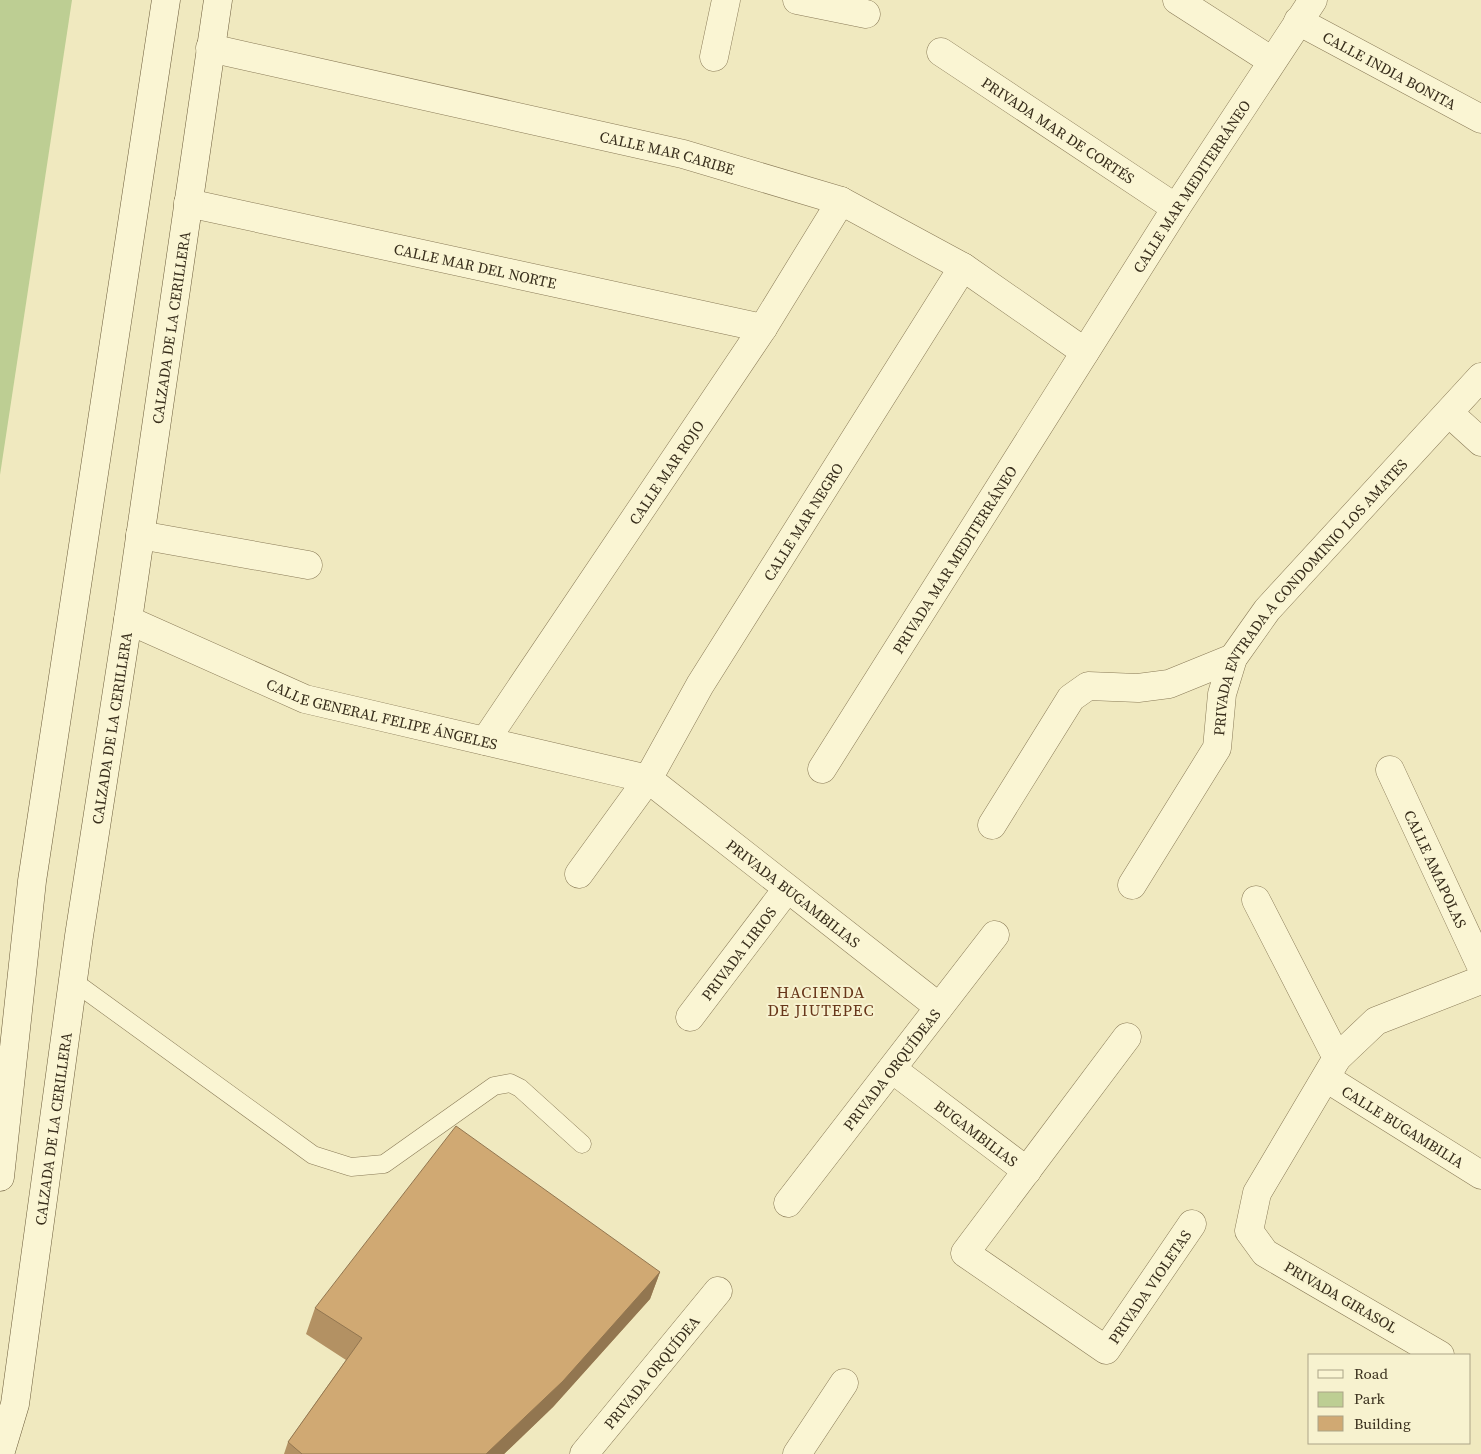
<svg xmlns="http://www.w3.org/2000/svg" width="1481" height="1454" viewBox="0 0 1481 1454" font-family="'Source Serif 4',serif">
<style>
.green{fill:#bdce93}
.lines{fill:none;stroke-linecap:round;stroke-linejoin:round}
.lane-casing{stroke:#897a57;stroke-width:19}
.street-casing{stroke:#897a57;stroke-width:29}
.secondary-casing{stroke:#6b5b3a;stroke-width:29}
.lane{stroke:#faf5d3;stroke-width:18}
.street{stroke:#faf5d3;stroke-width:28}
.secondary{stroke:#faf5d3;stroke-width:28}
.wall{fill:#b39163}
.shaded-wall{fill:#927650}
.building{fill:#d0a973;stroke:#927650}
.labels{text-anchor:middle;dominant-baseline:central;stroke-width:4;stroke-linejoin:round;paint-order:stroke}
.street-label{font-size:15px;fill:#382e1c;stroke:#f7f2cf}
.neighbourhood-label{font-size:16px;letter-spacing:1px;fill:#673619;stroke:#f7f2cf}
</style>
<rect width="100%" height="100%" fill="#f0e9bf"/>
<path class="green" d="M0,0h72l-72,475z"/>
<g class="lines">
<g class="lane-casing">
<path id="lane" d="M73,981l240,174 38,12 33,-3 110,-78 16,-3 10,5 62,56"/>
</g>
<g class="street-casing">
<g id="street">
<path d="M797,0l69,14"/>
<path d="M1177,0l95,61"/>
<path id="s1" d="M1298,21l183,98"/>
<path id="s2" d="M210,48l473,106 158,47 122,66 122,85"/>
<path id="s3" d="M941,52l235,156"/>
<path d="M714,57l12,-57"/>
<path id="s4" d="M188,203l575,125"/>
<path d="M1449,413l32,29"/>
<path d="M140,535l168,30"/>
<path id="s5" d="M128,620l177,79 343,80 291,228"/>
<path id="s6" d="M485,741l278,-413 78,-127"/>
<path id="s7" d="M822,769l354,-561 137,-208"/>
<path id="s8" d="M1390,770l91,196"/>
<path d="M992,825l79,-127 17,-12 50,2 31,-4 64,-26"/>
<path id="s9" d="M579,874l69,-95 52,-94 263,-418"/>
<path id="s10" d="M1132,885l85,-137 5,-54 11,-36 34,-48 214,-233"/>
<path d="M1256,900l81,158"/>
<path id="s11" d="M690,1017l97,-128"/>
<path id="s12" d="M1127,1037l-162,216 141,97 86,-126"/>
<path id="s13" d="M892,1069l135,102"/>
<path id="s14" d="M1326,1078l155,97"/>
<path id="s15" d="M788,1203l207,-268"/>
<path d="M1440,1355l-175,-102 -16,-22 8,-38 80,-135 39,-37 105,-41"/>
<path id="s16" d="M584,1454l134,-163"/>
<path d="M797,1454l47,-71"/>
</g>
</g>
<g class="secondary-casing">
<g id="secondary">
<path d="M0,1177l32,-296 134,-881"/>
<path id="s17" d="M0,1454l15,-50 64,-468 49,-316 90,-620"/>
</g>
</g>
<use href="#lane" class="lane"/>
<use href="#street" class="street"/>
<use href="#secondary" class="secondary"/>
</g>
<path class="wall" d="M660,1272l-10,27 -97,108 -49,47h-220l4,-12 58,-82 -40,-26 9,-26z"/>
<path class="shaded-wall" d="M660,1272l-10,27 -97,108 -49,47h-18z"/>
<path class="building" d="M456,1126l204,146 -97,109 -77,73h-184l-14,-12 74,-104 -47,-30z"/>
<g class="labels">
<g class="street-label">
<text stroke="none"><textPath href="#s1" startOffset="104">CALLE INDIA BONITA</textPath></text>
<text stroke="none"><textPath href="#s3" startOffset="141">PRIVADA MAR DE CORTÉS</textPath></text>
<text stroke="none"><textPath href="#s2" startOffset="469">CALLE MAR CARIBE</textPath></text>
<text stroke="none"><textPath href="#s7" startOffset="690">CALLE MAR MEDITERRÁNEO</textPath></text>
<text stroke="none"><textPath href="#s4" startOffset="294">CALLE MAR DEL NORTE</textPath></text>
<text stroke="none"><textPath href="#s17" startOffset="1140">CALZADA DE LA CERILLERA</textPath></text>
<text stroke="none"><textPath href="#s6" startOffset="324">CALLE MAR ROJO</textPath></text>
<text stroke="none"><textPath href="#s9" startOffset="418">CALLE MAR NEGRO</textPath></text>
<text stroke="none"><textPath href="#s7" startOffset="248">PRIVADA MAR MEDITERRÁNEO</textPath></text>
<text stroke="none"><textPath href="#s10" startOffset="344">PRIVADA ENTRADA A CONDOMINIO LOS AMATES</textPath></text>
<text stroke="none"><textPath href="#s5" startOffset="272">CALLE GENERAL FELIPE ÁNGELES</textPath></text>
<text stroke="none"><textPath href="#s17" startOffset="735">CALZADA DE LA CERILLERA</textPath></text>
<text stroke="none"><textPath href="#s8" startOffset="109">CALLE AMAPOLAS</textPath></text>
<text stroke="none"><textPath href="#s5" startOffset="731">PRIVADA BUGAMBILIAS</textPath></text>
<text stroke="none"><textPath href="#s11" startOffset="80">PRIVADA LIRIOS</textPath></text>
<text stroke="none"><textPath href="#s15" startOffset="169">PRIVADA ORQUÍDEAS</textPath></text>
<text stroke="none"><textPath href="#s14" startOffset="91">CALLE BUGAMBILIA</textPath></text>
<text stroke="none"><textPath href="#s17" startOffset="330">CALZADA DE LA CERILLERA</textPath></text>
<text stroke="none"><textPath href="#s13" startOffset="106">BUGAMBILIAS</textPath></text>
<text stroke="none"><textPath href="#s12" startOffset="518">PRIVADA VIOLETAS</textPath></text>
<text transform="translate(1341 1297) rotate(30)">PRIVADA GIRASOL</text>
<text stroke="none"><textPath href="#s16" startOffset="106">PRIVADA ORQUÍDEA</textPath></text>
</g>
<g class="neighbourhood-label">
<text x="821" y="992">HACIENDA<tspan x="821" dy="18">DE JIUTEPEC</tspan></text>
</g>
</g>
<rect x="1308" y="1354" width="162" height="90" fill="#f7f2cf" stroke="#aba487"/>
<rect x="1318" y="1370" width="25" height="8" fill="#faf5d3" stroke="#aba487"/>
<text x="1354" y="1379" font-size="15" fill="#382e1c">Road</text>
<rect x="1318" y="1392" width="25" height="15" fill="#bdce93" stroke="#aba487"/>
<text x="1354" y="1404" font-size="15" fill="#382e1c">Park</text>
<rect x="1318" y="1416" width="25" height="15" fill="#d0a973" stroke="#aba487"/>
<text x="1354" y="1429" font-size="15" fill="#382e1c">Building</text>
</svg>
